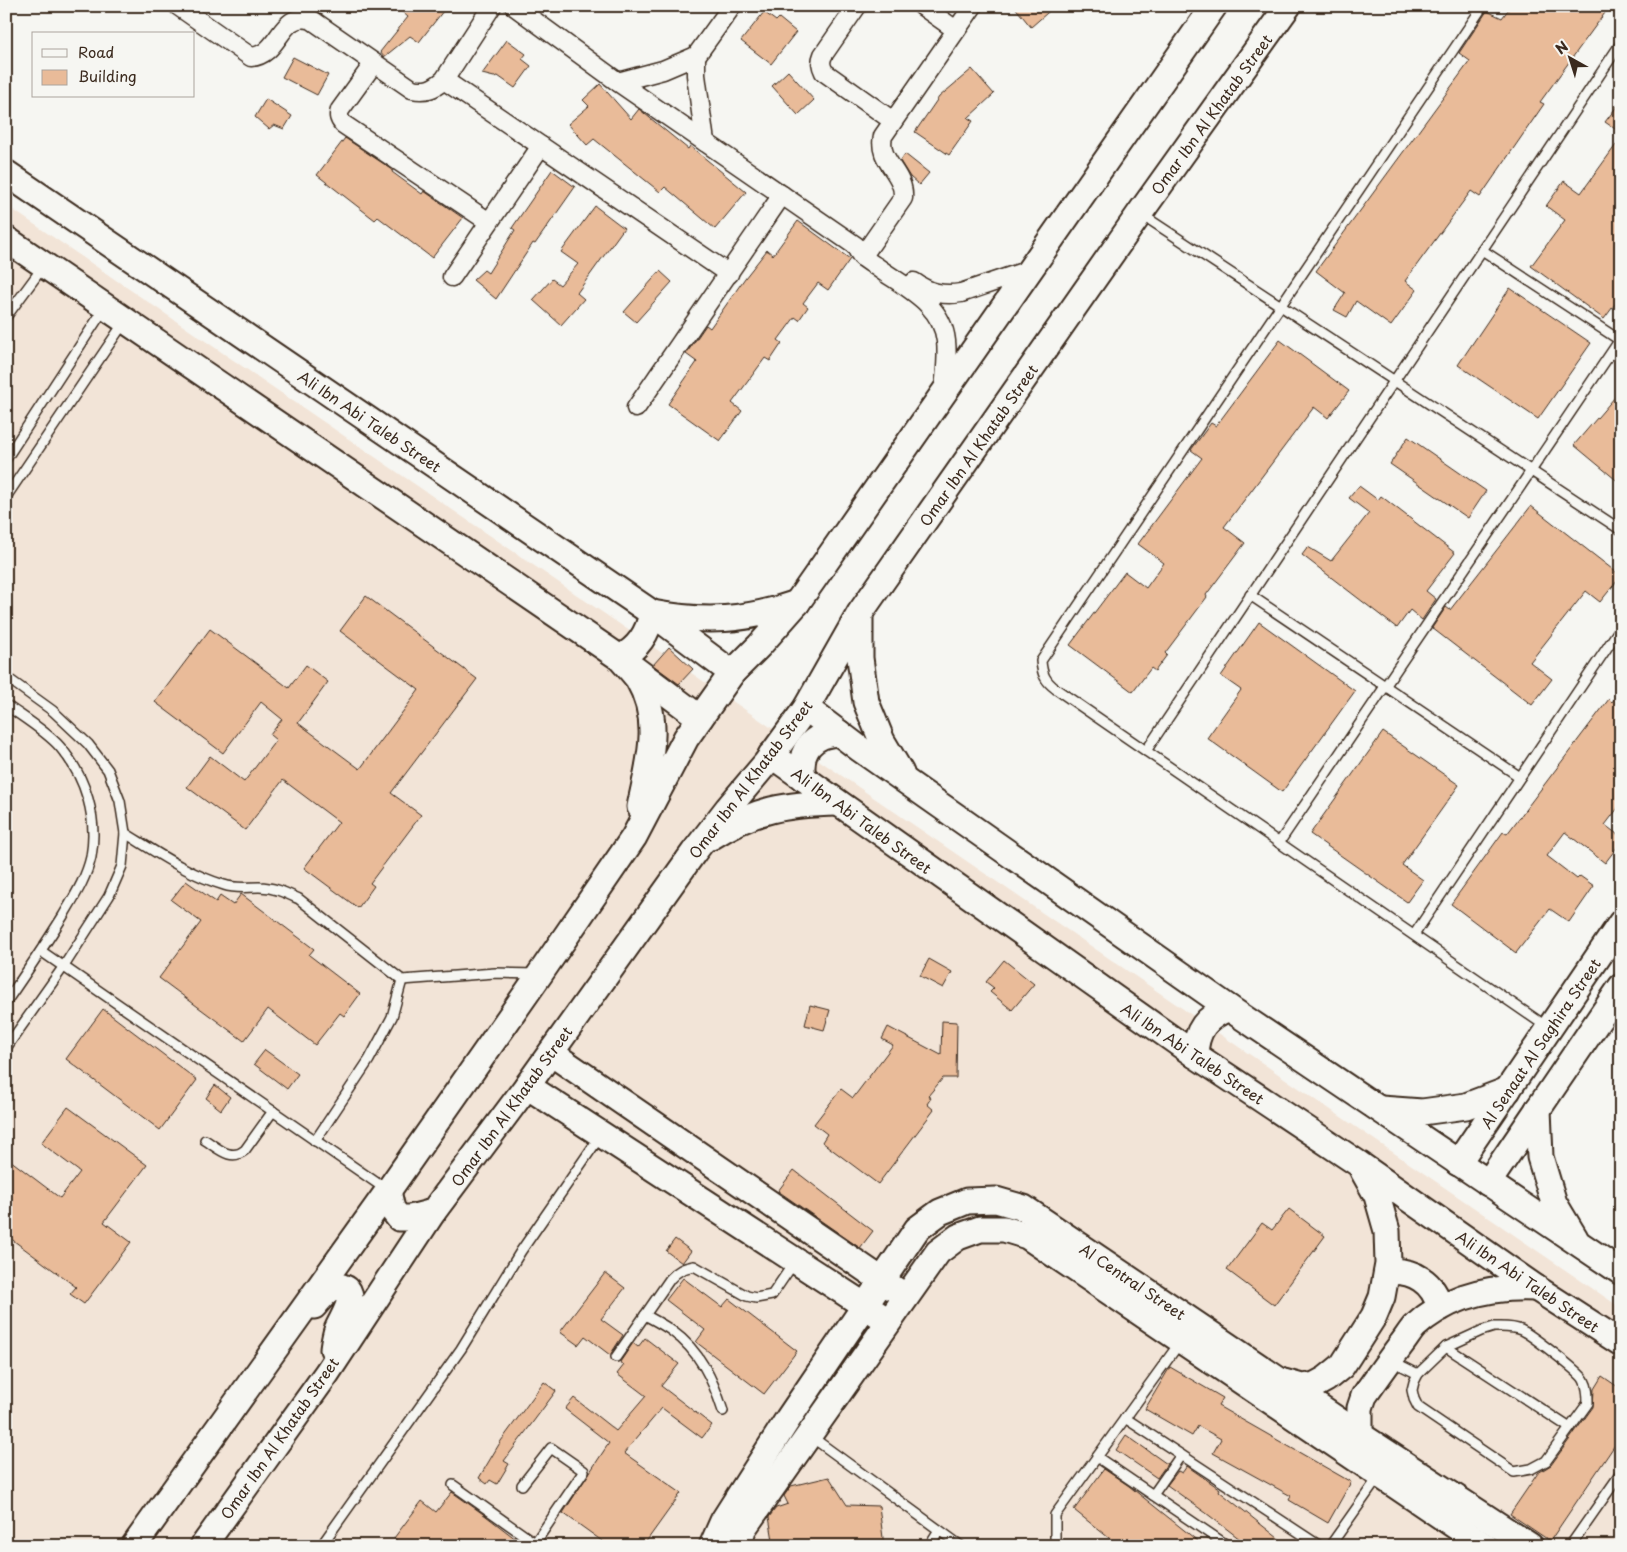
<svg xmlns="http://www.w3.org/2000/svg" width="1627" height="1552" viewBox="0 0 1627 1552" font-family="'Playpen Sans',sans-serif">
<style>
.built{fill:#f2e4d7}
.building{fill:#e9bb99;stroke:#3b2a1e}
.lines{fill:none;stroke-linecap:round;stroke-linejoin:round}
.lane-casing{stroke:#3b2a1e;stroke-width:12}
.street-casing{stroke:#3b2a1e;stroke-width:21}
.secondary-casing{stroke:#3b2a1e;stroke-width:29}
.lane{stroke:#f6f6f2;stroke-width:9}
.street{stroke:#f6f6f2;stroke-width:18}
.secondary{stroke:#f6f6f2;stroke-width:25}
.labels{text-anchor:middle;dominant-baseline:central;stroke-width:4.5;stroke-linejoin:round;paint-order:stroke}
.street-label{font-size:15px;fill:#3b2a1e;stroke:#f6f6f2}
</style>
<rect width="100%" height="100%" fill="#f6f6f2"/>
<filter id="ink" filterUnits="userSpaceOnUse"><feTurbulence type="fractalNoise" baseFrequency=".02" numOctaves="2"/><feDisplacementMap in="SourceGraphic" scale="10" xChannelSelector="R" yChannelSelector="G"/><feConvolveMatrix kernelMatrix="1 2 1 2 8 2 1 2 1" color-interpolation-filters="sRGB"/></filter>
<g filter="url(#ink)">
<path class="built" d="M6,205l1615,1103v238h-1615z"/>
<g class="building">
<path d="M395,6h52l-28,36 -9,-6 -26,21 -4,-5 28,-35z"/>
<path d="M1014,6h41l-24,21z"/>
<path d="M1511,6h99l-70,96 4,2 -64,93 -9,-6 -66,90 12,9 -26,36 -35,-25 -9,16 -13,-7 11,-17 -29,-22 154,-210 -11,-8 28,-42 15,7z"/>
<path d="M764,12l12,9 3,-3 17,14 -25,32 -30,-23z"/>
<path d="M507,40l19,14 -4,5 9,7 -16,22 -17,-12 -4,1 -12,-3z"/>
<path d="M293,57l35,18 -11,20 -35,-18z"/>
<path d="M972,69l22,25 -26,24 5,3 -24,34 -34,-23 24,-35z"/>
<path d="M788,71l26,29 -16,15 -26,-29z"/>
<path d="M600,84l31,35 8,-10 49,40 2,-3 56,46 -31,37 -50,-42 -5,5 -66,-53 -7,6 -19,-21 21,-18 -6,-6z"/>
<path d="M266,99l26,17 -8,13 -10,-4 -5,4 -14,-12z"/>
<path d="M1621,101v32l-16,-11z"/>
<path d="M345,138l48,32 -1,2 30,22 2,-3 39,27 -31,40 -54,-41 -3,3 -58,-45z"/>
<path d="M1621,138v158l-17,23 -73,-53 34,-46 -19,-14 18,-25 17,12z"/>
<path d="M905,154l24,19 -10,12 -9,-8 -10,-16z"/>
<path d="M552,170l23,17 -40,57 -2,-1 -37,56 -23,-19 11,-10 4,3 27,-43 -3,-2z"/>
<path d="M595,206l29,22 -47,65 7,6 -23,26 -28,-25 19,-21 8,6 18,-21 -17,-12z"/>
<path d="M798,221l52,38 -22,31 -10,-7 -15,20 5,4 -9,13 -4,-3 -17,23 4,3 -12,18 -5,-3 -33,45 10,8 -22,30 -52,-37 29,-42 -11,-8 20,-29 4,3 35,-50 22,-28 6,5z"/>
<path d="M660,271l12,11 -36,40 -12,-10z"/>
<path d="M1510,288l81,55 -53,76 -80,-54z"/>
<path d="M1280,340l69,51 -21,27 -14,-11 -90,120 21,16 -39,52 1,2 -42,56 2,2 -12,16 -4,-3 -18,24 -63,-47 55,-73 21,16 18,-25 -26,-19 64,-86 -11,-8 20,-27 5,3z"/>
<path d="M1621,390v94l-47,-39z"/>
<path d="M1408,437l78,54 -18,27 -78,-54z"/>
<path d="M1359,486l19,14 3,-4 74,57 -29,38 10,8 -14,21 -12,-10 -13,18 -95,-73 6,-8 23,14 38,-48 -20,-15z"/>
<path d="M1531,506l90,70 -21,26 -14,-11 -56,71 22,17 -20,26 -100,-77 14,-21 4,3z"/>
<path d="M366,596l111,83 -86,114 30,22 -51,68 4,3 -16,22 -54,-40 35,-46 -56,-42 -38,50 -58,-43 23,-31 34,26 32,-42 -6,-5 12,-16 -21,-17 -38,51 -68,-51 55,-73 79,59 17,-23 22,17 -30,41 62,46 59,-79 -79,-59z"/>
<path d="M1259,622l96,69 -73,101 -75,-54 34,-48 -20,-14z"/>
<path d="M669,647l24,22 -14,15 -26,-19z"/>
<path d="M1621,691v113l-16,21 16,12v5l-16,21 -40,-31 -18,24 30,23 3,-3 14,10 -25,36 -19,-13 -34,44 -65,-49 52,-72 4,2 102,-135 3,3z"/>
<path d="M1383,732l76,53 -57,80 21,15 -16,22 -97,-68z"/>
<path d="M186,881l30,21 4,-6 13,9 8,-11 73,55 -5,6 51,39 -16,22 -4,-3 -25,32 -47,-36 -24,32 -85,-63 42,-56 -30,-22z"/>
<path d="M929,959l23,13 -9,16 -23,-12z"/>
<path d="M1004,960l30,24 -22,26 -22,-18 4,-4 -8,-6z"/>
<path d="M810,1005l20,5 -6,20 -19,-5z"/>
<path d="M103,1009l94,71 -37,50 -94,-71z"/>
<path d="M942,1021l15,1 -1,56h-13l-15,18 3,2 -4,6 7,6 -56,74 -56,-42 5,-8 -13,-10 27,-35 12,9 40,-53 -11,-6 6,-12 53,28z"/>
<path d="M265,1050l33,24 -11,15 -33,-25z"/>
<path d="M215,1085l15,12 -9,13 -15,-12z"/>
<path d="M68,1107l79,58 -43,57 27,20 -47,62 -14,-10 6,-7 -70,-52v-78l54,41 20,-26 -39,-29z"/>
<path d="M794,1170l79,61 -13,17 -82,-57z"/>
<path d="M1289,1209l36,27 -51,69 -47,-35 35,-47 10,7z"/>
<path d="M675,1239l16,12 -9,12 -16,-12z"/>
<path d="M605,1273l20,15 -24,31 22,16 -13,20 -25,-19 -7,9 -18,-13z"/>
<path d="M683,1278l39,29 7,-8 68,52 -33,43 -68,-52 9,-12 -39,-30z"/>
<path d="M645,1338l34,26 -18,22 51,39 -10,13 -40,-30 -38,45 57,40 -38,53h-34l-46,-33 46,-70 -44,-34 9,-11 42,33 30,-35 -29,-22 7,-9 -4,-3 13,-19 5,4z"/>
<path d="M1170,1367l53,31 -5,8 133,76 -23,41 -39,-23 2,-4 -78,-43 8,-14 -23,-13 -6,10 -47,-27z"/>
<path d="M1602,1376l19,13v47l-71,105 -40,-27 28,-41 13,-8 42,-58 1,-18z"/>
<path d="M544,1382l12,9 -52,70 5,3 -12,20 -7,-4 -3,4 -8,-6 22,-37z"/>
<path d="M1126,1435l41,29 -10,14 -41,-28z"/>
<path d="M1187,1466l33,23 -1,2 69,55h-39l-43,-33 -39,-28 11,-14 4,2z"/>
<path d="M1104,1469l25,17 75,60h-85l-45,-36z"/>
<path d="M829,1477l18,28 32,1 5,40h-110l-5,-29 7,-9 12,-4 -4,-8 7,-10z"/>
<path d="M452,1492l34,24 39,30h-132l4,-6 -3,-2 28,-37 14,11z"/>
</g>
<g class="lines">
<g class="lane-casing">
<g id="lane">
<path d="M1483,6l-442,655c1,13 4,20 15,28l491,338"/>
<path d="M1141,214l480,316"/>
<path d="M1482,250l139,91"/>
<path d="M6,317l37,-50"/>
<path d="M6,459l98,-150"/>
<path d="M6,497l119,-176"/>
<path d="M1250,595l270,182"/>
<path d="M6,677l47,34 35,33 20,26 12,31 5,32 -3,33 -13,30 -45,70 -58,82"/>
<path d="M6,705c18,13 40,26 54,42 26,30 38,71 31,110 -5,22 -17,40 -28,59 -18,29 -37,57 -57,86"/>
<path d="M1146,751l475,-708"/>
<path d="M125,833c31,19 64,42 99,52 12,4 23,2 35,2 15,0 27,6 40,12l103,81 93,-7 41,1"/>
<path d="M1279,843l342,-505"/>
<path d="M1414,935l207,-308"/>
<path d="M41,951l346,239"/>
<path d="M205,1140c13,8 26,22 40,10l28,-39"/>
<path d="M315,1141l54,-81 23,-43 10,-37"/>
<path d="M645,1315c9,5 19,10 27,16 28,20 41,49 51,80"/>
<path d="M1494,1327c9,0 18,-1 27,3 9,4 59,42 63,50 4,7 4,15 4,23l-42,58 -15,8 -17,3 -96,-65 -4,-8 -2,-9 2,-8 4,-8 28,-27 35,-16z"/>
<path d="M1446,1347l124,81"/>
<path d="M616,1357l54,-78c7,-8 13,-11 24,-13l53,30 9,2 16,-3 23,-34"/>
<path d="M1392,1361l26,13"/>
<path d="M1125,1418l195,128"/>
<path d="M809,1435l152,111"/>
<path d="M1097,1457l131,89"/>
<path d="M453,1485l86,61"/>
<path d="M522,1485l29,-37 33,23 -49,72"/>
<path d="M1153,1495l28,-40"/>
<path d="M321,1546l140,-197 60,-98 80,-116"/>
<path d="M929,1546l10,-16"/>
<path d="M1055,1546v-31l126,-174"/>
<path d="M1330,1546l50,-71"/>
<path d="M1570,1546l51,-73"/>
</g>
</g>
<g class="street-casing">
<g id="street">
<path d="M178,6l73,51c30,-2 28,-47 61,-37l100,69c14,3 21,0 32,-9l48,-74"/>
<path d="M514,6l104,76 238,164c3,11 12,15 21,21 27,20 65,36 69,74 2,17 -1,34 -2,51"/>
<path d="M857,6l-34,49c-3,7 -2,11 1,17l69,49"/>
<path d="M922,6l34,24"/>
<path d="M696,56v19l9,67"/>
<path d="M374,63l-34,47c-2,6 -1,9 3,14l146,98"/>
<path d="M444,80l285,194"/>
<path d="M618,82l45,-12 33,-14 36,-50"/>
<path d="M862,257l41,-59c2,-26 -26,-36 -20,-62l90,-130"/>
<path d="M452,277l89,-131"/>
<path d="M914,282c15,11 29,14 47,11l68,-23"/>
<path d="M636,408l146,-213"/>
</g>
</g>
<g class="secondary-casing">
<g id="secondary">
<path d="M6,173l646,440 80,60"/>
<path d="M6,239l614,419 80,60"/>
<path d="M860,614v44l6,44 16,39 19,32"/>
<path d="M806,708l54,41 369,259 392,264"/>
<path d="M771,755l424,300 164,109 177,124 85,55"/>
<path d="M803,778c-5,-27 9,-44 36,-45"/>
<path d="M640,807c9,-45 23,-85 -2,-128 -5,-7 -12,-14 -18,-21 18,-10 28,-24 32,-45 52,10 94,8 145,-10"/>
<path d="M711,837c44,-28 75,-33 127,-34"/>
<path d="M551,1053l345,237"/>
<path d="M1195,1055c1,-25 11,-38 34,-47"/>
<path d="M527,1086l352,229"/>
<path d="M1381,1109l41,3 44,-6 42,-16"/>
<path d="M1538,1109l2,48 14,46 21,35"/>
<path d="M1458,1163l163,-240"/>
<path d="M1488,1183l133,-196"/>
<path d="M388,1191l4,18 7,9h11l23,-6"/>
<path d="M1387,1272c26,-3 47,10 53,36"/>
<path d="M314,1306c7,-8 19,-25 31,-18 3,1 5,5 5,9 0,11 -9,23 -13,33 -2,6 -3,12 -4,19"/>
<path d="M1284,1382l18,5 13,-2 11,-6 16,-13 32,-50 8,-19 6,-33 -1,-33 -10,-35 -14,-25"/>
<path d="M1360,1435v-27l4,-12c12,-17 24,-34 36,-50 5,-6 9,-13 14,-19 33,-31 77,-41 122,-39"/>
<path d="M134,1546l254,-355 152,-217 94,-137 52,-99 46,-65 27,-27 38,-43 417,-597"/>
<path d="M203,1546l124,-173 106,-161 94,-126 167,-234 34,-44 38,-45 40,-55 54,-95 280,-400 148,-207"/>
<path d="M712,1546l11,-25 65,-102 129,-190 23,-17 27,-11 29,-1 28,8 336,227 170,111"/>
<path d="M739,1546l4,-17 195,-277 20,-15 22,-8h24l23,7 458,310"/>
</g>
</g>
<use href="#lane" class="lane"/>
<use href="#street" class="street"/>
<use href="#secondary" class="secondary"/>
</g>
</g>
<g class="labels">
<g class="street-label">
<text transform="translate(1211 114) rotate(-54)">Omar Ibn Al Khatab Street</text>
<text transform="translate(370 421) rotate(34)">Ali Ibn Abi Taleb Street</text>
<text transform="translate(978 445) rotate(-55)">Omar Ibn Al Khatab Street</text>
<text transform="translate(750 779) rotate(-53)">Omar Ibn Al Khatab Street</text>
<text transform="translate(862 820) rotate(36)">Ali Ibn Abi Taleb Street</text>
<text transform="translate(1540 1043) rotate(-56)">Al Senaat Al Saghira Street</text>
<text transform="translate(1193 1053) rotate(34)">Ali Ibn Abi Taleb Street</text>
<text transform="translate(511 1106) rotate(-54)">Omar Ibn Al Khatab Street</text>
<text transform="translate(1133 1281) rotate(34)">Al Central Street</text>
<text transform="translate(1528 1281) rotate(34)">Ali Ibn Abi Taleb Street</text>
<text transform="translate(279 1438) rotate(-55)">Omar Ibn Al Khatab Street</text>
</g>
</g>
<rect width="1627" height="1552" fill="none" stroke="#f6f6f2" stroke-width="25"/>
<rect x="12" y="12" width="1602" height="1527" fill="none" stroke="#3b2a1e" stroke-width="2" filter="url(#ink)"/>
<rect x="32" y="32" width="162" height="65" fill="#f6f6f2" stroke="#aba49d"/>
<rect x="42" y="49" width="25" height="8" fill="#f6f6f2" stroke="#aba49d"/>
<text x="78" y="58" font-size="15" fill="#3b2a1e">Road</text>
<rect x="42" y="70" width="25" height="15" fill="#e9bb99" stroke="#aba49d"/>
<text x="78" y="82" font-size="15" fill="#3b2a1e">Building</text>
<g transform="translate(1570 58) rotate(321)" stroke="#f6f6f2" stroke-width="4" paint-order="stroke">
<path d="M0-4L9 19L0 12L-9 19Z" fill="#3b2a1e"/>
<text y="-8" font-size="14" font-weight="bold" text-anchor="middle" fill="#3b2a1e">N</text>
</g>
</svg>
